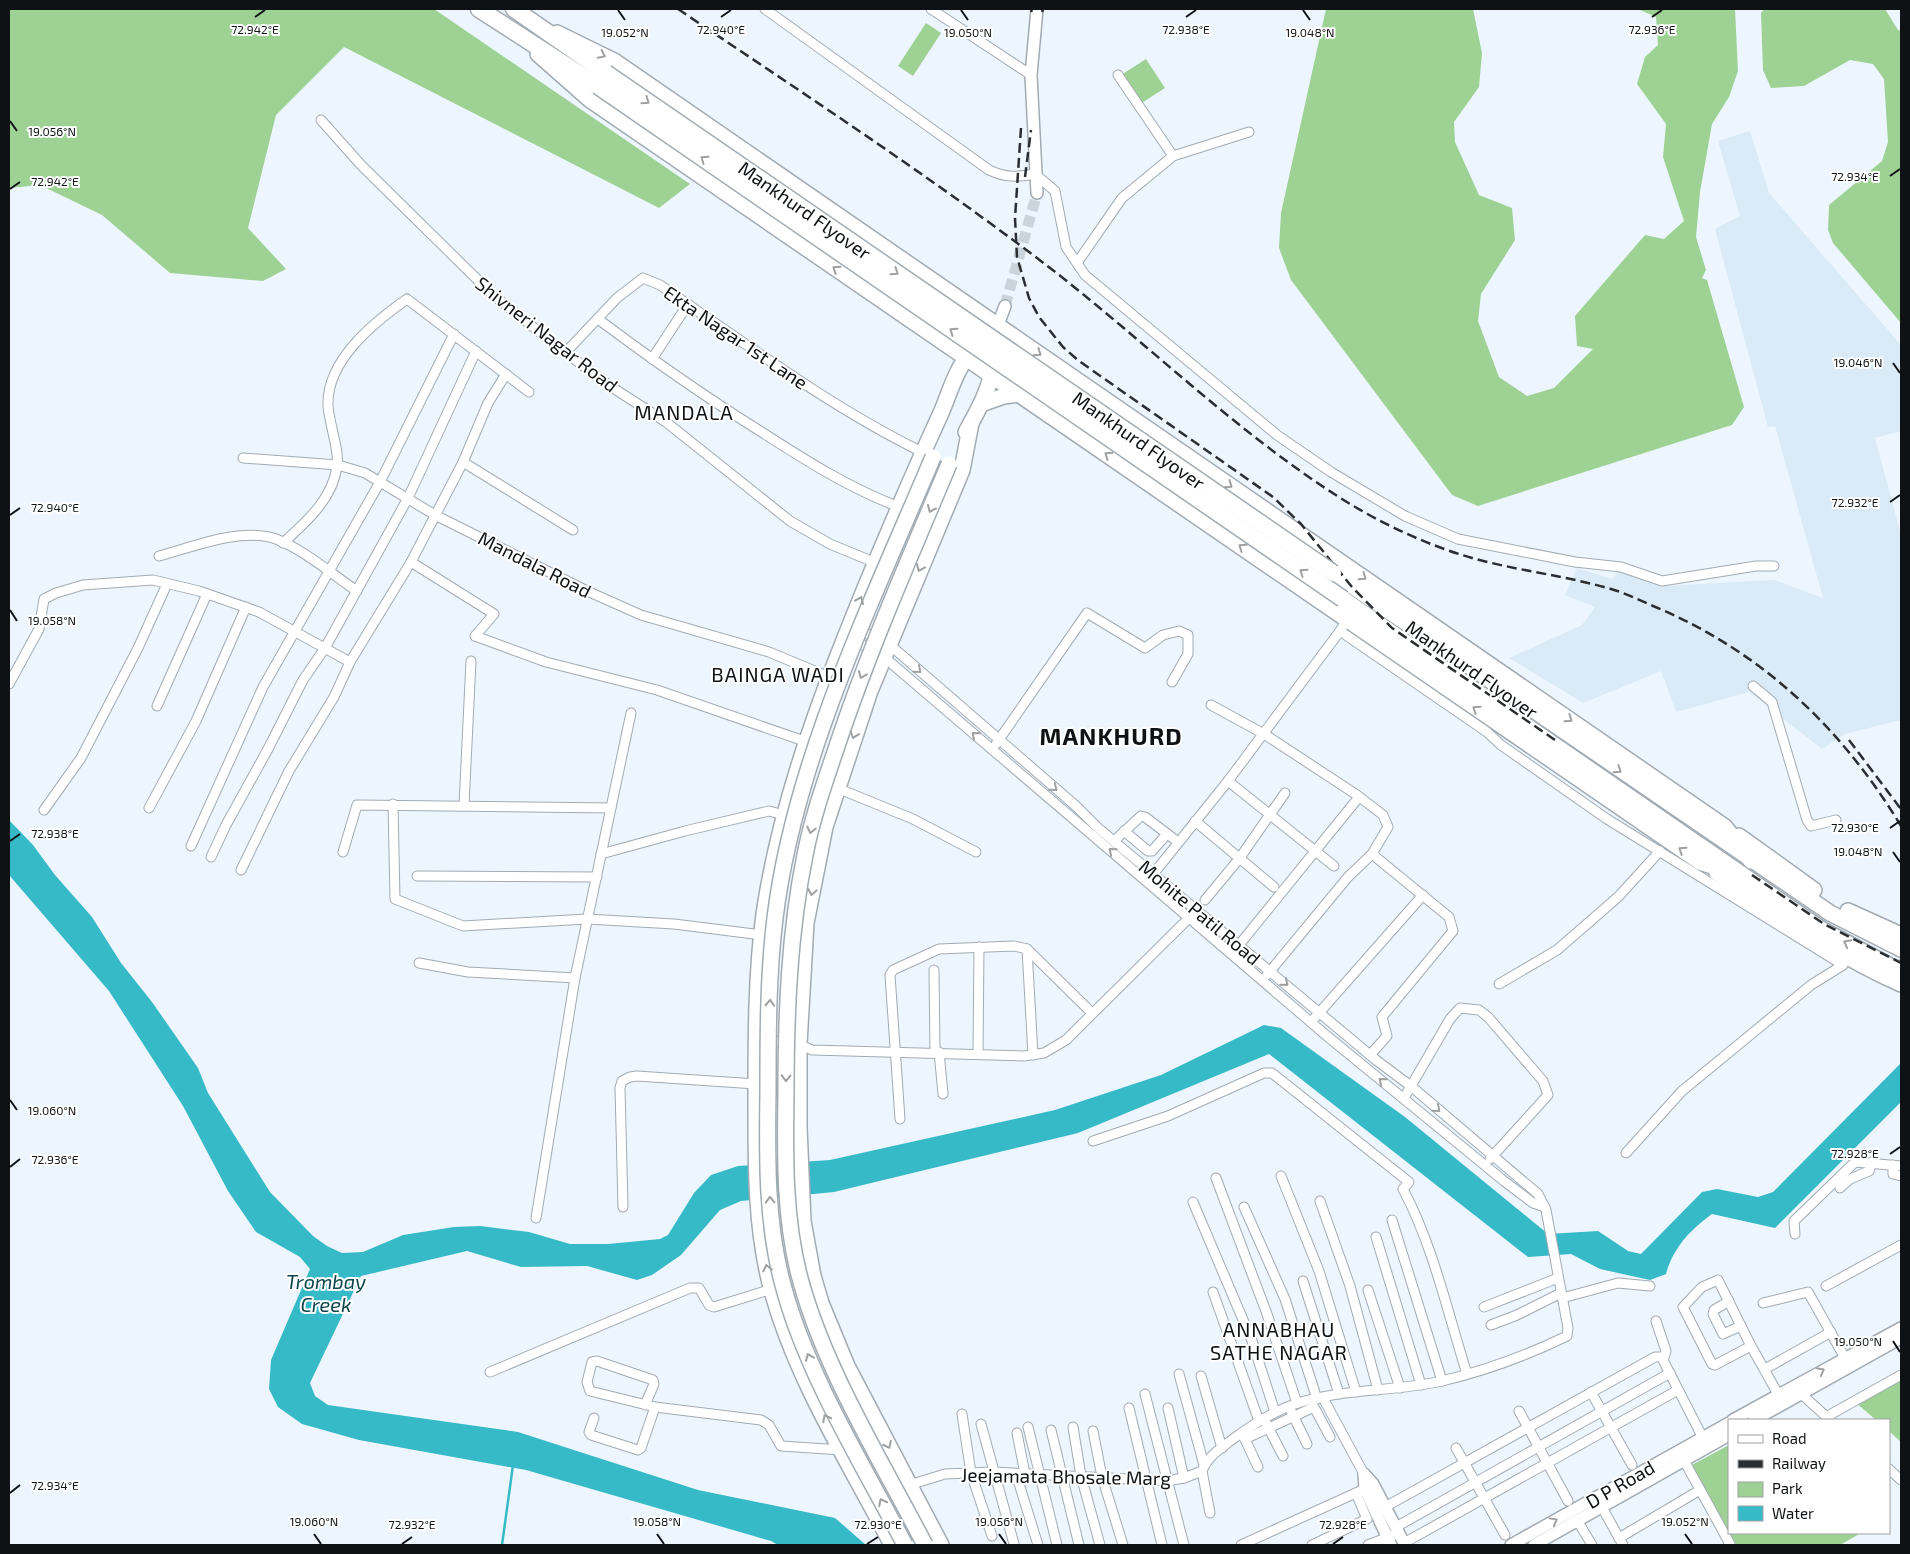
<svg xmlns="http://www.w3.org/2000/svg" width="1910" height="1554" viewBox="0 0 1910 1554" font-family="'Exo 2',sans-serif">
<style>
.built{fill:#daeaf6}
.green{fill:#9dd294}
.water{fill:#37bac8}
.lines{fill:none;stroke-linecap:round;stroke-linejoin:round}
.stream{stroke:#37bac8;stroke-width:2.5}
.tertiary-tunnel{stroke:#ccd4db;stroke-width:11;stroke-dasharray:11 5.5;stroke-linecap:butt}
.minor-casing{stroke:#a2abb2;stroke-width:11}
.tertiary-casing{stroke:#a2abb2;stroke-width:14}
.trunk-casing{stroke:#a2abb2;stroke-width:18}
.motorway-casing{stroke:#a2abb2;stroke-width:19}
.minor{stroke:#fff;stroke-width:9}
.tertiary{stroke:#fff;stroke-width:11}
.trunk{stroke:#fff;stroke-width:15}
.motorway{stroke:#fff;stroke-width:16}
.rail{stroke:#2a2e31;stroke-width:2.5;stroke-dasharray:10 5;stroke-linecap:butt}
.trunk-bridge-casing{stroke:#a2abb2;stroke-width:18;stroke-linecap:butt}
.motorway-bridge-casing{stroke:#a2abb2;stroke-width:19;stroke-linecap:butt}
.trunk-bridge{stroke:#fff;stroke-width:15}
.motorway-bridge{stroke:#fff;stroke-width:16}
.oneway{stroke:#9fa0a1}
.ticks{fill:none;stroke:#0f1215;stroke-width:2}
.labels{text-anchor:middle;dominant-baseline:central;stroke-width:4;stroke-linejoin:round;paint-order:stroke}
.street-label{font-size:19px;fill:#0f1215;stroke:#fff}
.neighbourhood-label{font-size:20px;letter-spacing:1px;fill:#0f1215;stroke:#fff}
.water-label{font-size:20px;font-style:italic;fill:#0c454b;stroke:#fff}
.district-label{font-size:24px;font-weight:bold;letter-spacing:1px;fill:#0f1215;stroke:#fff}
.ticks-label{font-size:12px;text-anchor:middle;fill:#0f1215;stroke:#fff;stroke-width:4;stroke-linejoin:round;paint-order:stroke}
</style>
<rect width="100%" height="100%" fill="#edf6fe"/>
<path class="built" d="M1750,131l19,62 132,152v86l-26,7 26,97v185l-56,14 -23,15 -73,-57 -73,20 -15,-41 -78,32 -74,-45 73,-33 13,-18 -30,-12 12,-27 35,11 7,-9 46,16 109,-6 49,18 -48,-172 -7,1 -53,-198 25,-13 -22,-75z"/>
<g class="green">
<path d="M9,9h425l256,175 -31,24 -315,-161 -68,68 -28,113 38,41 -23,12 -93,-8 -68,-58 -62,-30 -31,3z"/>
<path d="M1326,9h147l9,44 -3,34 -25,35 1,20 24,53 33,13 3,32 -34,54 -3,27 21,56 28,19 27,-8 39,-39 -16,-3 -2,-30 70,-81 19,4 20,-18 -21,-64 3,-33 -29,-40 8,-27 13,-12 -2,-28 -18,-8h97l3,62 -9,26 -17,27 -12,68 -4,45 10,33 -4,8 5,2 37,127 -12,18 -254,81 -26,-11 -161,-215 -12,-32 2,-35z"/>
<path d="M1764,9h121l13,21 3,1v292l-68,-80 -5,-13 1,-25 53,-44 6,-19 -4,-63 -11,-15 -23,-4 -46,26 -33,2 -8,-18 -2,-57z"/>
<path d="M926,23l15,10 -28,43 -15,-10z"/>
<path d="M1146,59l19,29 -25,16 -19,-29z"/>
<path d="M1901,1376v66l-12,-11v-11h-13l-20,-17z"/>
<path d="M1729,1445v88h132l-21,12h-105l-45,-79z"/>
</g>
<path class="water" d="M9,820l24,25 22,30 37,42 29,46 31,39 46,66 10,25 62,99 43,44 14,10 15,7 21,-1 40,-17 51,-8 26,-1 49,6 41,12h38l52,-5 8,-4 26,-42 17,-18 27,-9 92,-6 225,-50 106,-35 103,-50 17,3 124,89 143,117 50,-3 30,20 13,3 61,-62 15,-3 41,8 15,-5 128,-129v39l-126,126 -63,-14c-21,15 -39,34 -46,60l-16,6 -50,-11 -29,-15 -43,3 -259,-203 -191,79 -244,59 -93,9 -21,9 -39,45 -29,20 -15,5 -50,-14 -66,1 -54,-16 -106,25 -51,107 5,13 13,9 190,27 180,58 137,28 31,27h-88l-7,-4 -245,-71 -167,-30 -57,-16 -24,-17 -9,-18 2,-29 39,-91 -10,-12 -44,-25 -28,-41 -45,-85 -74,-115 -100,-116z"/>
<g class="lines">
<path class="stream" d="M502,1545l11,-80"/>
<path class="tertiary-tunnel" d="M1005,306l32,-113"/>
<g class="minor-casing">
<g id="minor">
<path d="M765,9l224,161c17,8 28,7 46,4l20,17 11,56 19,28 192,160 54,37 74,44 53,23 117,23 46,5 41,14 94,-15h18"/>
<path d="M931,9l100,66"/>
<path d="M1118,75l55,81"/>
<path d="M321,120l40,45 131,129 61,49 57,43 56,36 124,99 40,23 46,19"/>
<path d="M1077,263l45,-65 51,-42 76,-24"/>
<path d="M598,319c52,39 106,77 162,112 45,29 89,57 139,76"/>
<path d="M566,352l51,-54 26,-20 17,7c86,59 169,121 262,167"/>
<path d="M652,359l36,-55"/>
<path d="M243,458l95,7 27,8 70,42 152,76 54,24 128,37 60,25"/>
<path d="M463,462l110,68"/>
<path d="M283,543c23,-21 50,-44 54,-77 3,-14 -8,-43 -9,-60 -2,-45 45,-83 79,-107l122,93"/>
<path d="M159,556c34,-9 81,-29 117,-17 27,10 57,36 81,52"/>
<path d="M411,562l83,52 -19,22 71,26 111,28 150,52"/>
<path d="M1347,619l-7,12 147,101 14,13 106,74 236,146 -32,20 -129,106 -56,62"/>
<path d="M855,628l35,17 186,161 22,22 278,232 36,27 126,107 8,16 22,118 -1,8c-39,19 -83,35 -125,45 -48,11 -100,7 -147,23 -23,8 -43,21 -62,35 -13,10 -25,17 -31,32l-18,7 -17,3 -174,-9 -48,2 -36,11"/>
<path d="M852,639l32,18 443,379 177,145 29,22 12,4"/>
<path d="M9,684l30,-55 5,-30 12,-6 27,-8 70,-5 46,11 60,21 91,50"/>
<path d="M1753,686l19,16 35,118 4,6 25,-6"/>
<path d="M1211,705l53,29 93,61 26,20 5,12 -16,27 -24,23 -81,98"/>
<path d="M157,706l50,-112"/>
<path d="M996,744l91,-131 58,35 18,-13 16,-4 9,4v19l-16,28"/>
<path d="M1228,781l106,85"/>
<path d="M837,788l76,31 63,33"/>
<path d="M393,804l2,95 68,27 124,-7 87,5 88,11"/>
<path d="M464,805l7,-144"/>
<path d="M149,808l47,-87 50,-114"/>
<path d="M44,810l37,-52 57,-110 29,-64"/>
<path d="M1195,821l79,66"/>
<path d="M1124,831l24,20h4l15,-17"/>
<path d="M1114,841l27,-25 4,1 33,25"/>
<path d="M191,846l72,-159 117,-205 74,-148"/>
<path d="M343,852l14,-47 254,3"/>
<path d="M601,854l84,-23 84,-20 15,4"/>
<path d="M211,857l15,-32 42,-76 35,-69 22,-32 83,-150 68,-147"/>
<path d="M241,870l48,-99 45,-74 16,-35 61,-100 52,-100 25,-59 18,-29"/>
<path d="M417,876l180,1"/>
<path d="M1150,878l78,-97 112,-150"/>
<path d="M1205,900l34,-41 46,-66"/>
<path d="M1239,945l120,-148"/>
<path d="M1027,949l6,106"/>
<path d="M419,963l49,9 107,6"/>
<path d="M934,970l1,82"/>
<path d="M1499,984l58,-34 61,-53 42,-46"/>
<path d="M1311,1022l112,-127"/>
<path d="M764,1040l35,4 13,6 212,6 20,-3 22,-13 127,-126"/>
<path d="M939,1052l4,42"/>
<path d="M978,1054l1,-107"/>
<path d="M1370,1055l17,-19 -5,-19 71,-86 -4,-14 -77,-63"/>
<path d="M1404,1098l46,-79 10,-11 19,2 9,7 55,64 5,14 -58,64"/>
<path d="M900,1119l-10,-144 3,-5 46,-21 75,-3 13,3 65,64"/>
<path d="M1093,1141l75,-25 96,-43h8l137,109 -6,7c30,56 45,125 64,185"/>
<path d="M1893,1165v9l8,2"/>
<path d="M1281,1176l38,95 37,121"/>
<path d="M1216,1178l51,136 30,89"/>
<path d="M1840,1188l10,-9 19,-8 3,-9"/>
<path d="M1320,1201l30,85 28,104"/>
<path d="M1193,1202l59,139 23,71"/>
<path d="M623,1207l-3,-119 2,-7 8,-4 7,-1 119,8"/>
<path d="M1244,1207l41,92 32,100"/>
<path d="M536,1218l39,-240 56,-265"/>
<path d="M1392,1220l50,161"/>
<path d="M1795,1234l-1,-13 61,-59 46,4"/>
<path d="M1376,1237l45,148"/>
<path d="M1303,1281l36,113"/>
<path d="M1826,1286l75,-41"/>
<path d="M1368,1290l32,98"/>
<path d="M1213,1292l46,129"/>
<path d="M1562,1298l56,-15 32,3"/>
<path d="M1729,1301l-15,9 -1,4 10,20 18,-8"/>
<path d="M1763,1303l45,-11 37,66"/>
<path d="M1484,1307l74,-29"/>
<path d="M1656,1321l10,30 -3,9 42,82"/>
<path d="M1491,1325l26,-10 44,-22"/>
<path d="M1751,1346l-36,19 -3,-1 -29,-57 19,-20 16,-7 33,66 27,48"/>
<path d="M1765,1369l66,-37"/>
<path d="M490,1372l200,-84h9l10,17 5,2 58,-18"/>
<path d="M1179,1374l25,91"/>
<path d="M1201,1376l21,72"/>
<path d="M1797,1390l33,30"/>
<path d="M1591,1392l41,73"/>
<path d="M1145,1394l39,151"/>
<path d="M1323,1398l41,76"/>
<path d="M645,1405l9,-21 -1,-4 -56,-19 -5,1 -5,20 3,9 65,16 106,13 8,5 12,21 61,4"/>
<path d="M1129,1408l33,137"/>
<path d="M1168,1408l16,70"/>
<path d="M1291,1411l16,33"/>
<path d="M1519,1411l49,90"/>
<path d="M962,1414l9,59 21,63"/>
<path d="M1826,1417l75,-42"/>
<path d="M594,1418l-5,14 2,3 47,15 3,-2 14,-41"/>
<path d="M1266,1423l17,33"/>
<path d="M981,1424l33,120"/>
<path d="M1028,1427l29,118"/>
<path d="M1073,1427l8,49 19,69"/>
<path d="M1051,1430l28,115"/>
<path d="M1093,1431l9,46 21,68"/>
<path d="M1017,1433l8,41"/>
<path d="M1243,1435l15,32"/>
<path d="M1245,1439l69,-32 16,30"/>
<path d="M1456,1448l49,87"/>
<path d="M1681,1455l49,89 -2,1"/>
<path d="M1889,1469l12,11"/>
<path d="M1202,1471l8,42"/>
<path d="M1016,1474l22,71"/>
<path d="M1599,1502l24,43"/>
<path d="M1385,1507l270,-150h9"/>
<path d="M1577,1520l15,25"/>
<path d="M1396,1527l274,-154"/>
<path d="M1619,1538l81,-48"/>
<path d="M1404,1543l274,-153"/>
<path d="M1241,1545l128,-58"/>
<path d="M1312,1545l55,-26 -11,-26"/>
<path d="M1368,1545l31,-12"/>
</g>
</g>
<g class="tertiary-casing">
<g id="tertiary">
<path d="M1037,193l-6,-118 6,-66"/>
<path d="M998,325l7,-19"/>
<path d="M1733,1420l168,-92"/>
<path d="M1754,1420l147,-82"/>
<path d="M1364,1474l9,10 32,61"/>
<path d="M1364,1474l1,15 26,56"/>
<path d="M1511,1545l218,-122"/>
<path d="M1534,1545l195,-110"/>
</g>
</g>
<g class="trunk-casing">
<g id="trunk">
<path d="M557,33l57,28 1111,766 26,34"/>
<path d="M538,54l51,45 1111,763 43,14"/>
<path d="M981,404l23,-8 15,-2"/>
<path d="M966,432c11,-20 24,-42 27,-66"/>
<path d="M1333,573l497,340 71,36"/>
<path d="M1343,599l478,330 69,37 11,4"/>
<path d="M1739,836l75,54"/>
<path d="M1717,873c60,40 118,82 184,111"/>
<path d="M1848,911l53,24"/>
<path d="M892,1545c-43,-83 -97,-167 -121,-258 -16,-61 -15,-126 -15,-189 0,-61 0,-124 8,-184 18,-122 64,-237 111,-350 21,-50 43,-101 66,-151 9,-21 15,-45 31,-62"/>
<path d="M941,1545l-94,-179 -26,-63 -8,-27 -10,-55 -4,-94v-83l7,-121 19,-96 45,-136 92,-221 9,-47"/>
</g>
</g>
<g class="motorway-casing">
<g id="motorway">
<path d="M479,9l119,77"/>
<path d="M514,9l92,64"/>
</g>
</g>
<use href="#minor" class="minor"/>
<use href="#tertiary" class="tertiary"/>
<use href="#trunk" class="trunk"/>
<use href="#motorway" class="motorway"/>
<g class="rail">
<path d="M678,9c126,85 255,169 376,262 96,75 185,163 288,228 40,25 85,46 130,59 43,12 88,17 132,29 17,4 33,12 49,19 108,45 188,121 248,220"/>
<path d="M1031,12l1,-3"/>
<path d="M1042,12l1,-3"/>
<path d="M1021,128l-6,90 2,39 12,41 10,19 24,30 16,14 194,136 28,27 51,63 40,41 163,112"/>
<path d="M1025,177l6,-47"/>
<path d="M1849,740l52,69"/>
<path d="M1752,875l72,49 77,39"/>
</g>
<g class="trunk-bridge-casing">
<g id="trunk-bridge">
<path d="M905,1545c-42,-80 -99,-172 -122,-260 -17,-62 -16,-130 -15,-194 0,-57 0,-116 7,-173 19,-157 97,-316 158,-461"/>
<path d="M925,1545c-43,-83 -99,-173 -124,-263 -17,-60 -16,-126 -15,-188 0,-80 3,-160 19,-239 7,-37 20,-73 32,-109 32,-96 73,-189 112,-282"/>
</g>
</g>
<g class="motorway-bridge-casing">
<g id="motorway-bridge">
<path d="M606,73l727,500"/>
<path d="M598,86l745,513"/>
</g>
</g>
<use href="#trunk-bridge" class="trunk-bridge"/>
<use href="#motorway-bridge" class="motorway-bridge"/>
</g>
<defs><path id="oneway-chevron" d="M-2-3.5L2.5 0L-2 3.5" fill="none" stroke-width="1.6" stroke-linecap="round" stroke-linejoin="round" transform="scale(1.25)"/></defs>
<g class="oneway">
<use href="#oneway-chevron" transform="translate(602 55) rotate(26)"/>
<use href="#oneway-chevron" transform="translate(646 101) rotate(35)"/>
<use href="#oneway-chevron" transform="translate(704 159) rotate(-145)"/>
<use href="#oneway-chevron" transform="translate(836 269) rotate(-146)"/>
<use href="#oneway-chevron" transform="translate(895 272) rotate(35)"/>
<use href="#oneway-chevron" transform="translate(953 331) rotate(-145)"/>
<use href="#oneway-chevron" transform="translate(1038 353) rotate(35)"/>
<use href="#oneway-chevron" transform="translate(1108 455) rotate(-145)"/>
<use href="#oneway-chevron" transform="translate(1229 485) rotate(35)"/>
<use href="#oneway-chevron" transform="translate(931 509) rotate(113)"/>
<use href="#oneway-chevron" transform="translate(1242 547) rotate(-145)"/>
<use href="#oneway-chevron" transform="translate(920 568) rotate(113)"/>
<use href="#oneway-chevron" transform="translate(1303 572) rotate(-145)"/>
<use href="#oneway-chevron" transform="translate(1363 577) rotate(35)"/>
<use href="#oneway-chevron" transform="translate(860 600) rotate(-67)"/>
<use href="#oneway-chevron" transform="translate(918 670) rotate(41)"/>
<use href="#oneway-chevron" transform="translate(862 675) rotate(112)"/>
<use href="#oneway-chevron" transform="translate(1476 709) rotate(-145)"/>
<use href="#oneway-chevron" transform="translate(1569 719) rotate(35)"/>
<use href="#oneway-chevron" transform="translate(854 735) rotate(109)"/>
<use href="#oneway-chevron" transform="translate(975 735) rotate(-139)"/>
<use href="#oneway-chevron" transform="translate(1618 770) rotate(35)"/>
<use href="#oneway-chevron" transform="translate(1054 788) rotate(39)"/>
<use href="#oneway-chevron" transform="translate(811 830) rotate(103)"/>
<use href="#oneway-chevron" transform="translate(1682 850) rotate(-146)"/>
<use href="#oneway-chevron" transform="translate(1112 851) rotate(-140)"/>
<use href="#oneway-chevron" transform="translate(812 892) rotate(100)"/>
<use href="#oneway-chevron" transform="translate(1847 943) rotate(-152)"/>
<use href="#oneway-chevron" transform="translate(1285 983) rotate(40)"/>
<use href="#oneway-chevron" transform="translate(770 1003) rotate(-87)"/>
<use href="#oneway-chevron" transform="translate(786 1078) rotate(91)"/>
<use href="#oneway-chevron" transform="translate(1382 1081) rotate(-141)"/>
<use href="#oneway-chevron" transform="translate(1437 1109) rotate(41)"/>
<use href="#oneway-chevron" transform="translate(770 1200) rotate(-92)"/>
<use href="#oneway-chevron" transform="translate(767 1268) rotate(-103)"/>
<use href="#oneway-chevron" transform="translate(809 1357) rotate(-113)"/>
<use href="#oneway-chevron" transform="translate(1821 1371) rotate(-28)"/>
<use href="#oneway-chevron" transform="translate(826 1418) rotate(-117)"/>
<use href="#oneway-chevron" transform="translate(888 1445) rotate(63)"/>
<use href="#oneway-chevron" transform="translate(882 1502) rotate(-117)"/>
<use href="#oneway-chevron" transform="translate(1554 1521) rotate(-29)"/>
</g>
<path class="ticks" d="M618,10l7,10M961,10l7,10M1303,10l7,10M255,17l10,-7M721,17l10,-7M1186,17l10,-7M1652,17l10,-7M10,121l7,10M1890,176l10,-7M10,189l10,-7M1893,363l7,10M1890,502l10,-7M10,515l10,-7M10,610l7,11M1890,828l10,-7M10,841l10,-7M1893,852l7,10M10,1100l7,10M1890,1154l10,-7M10,1167l10,-8M1893,1341l7,11M10,1493l10,-8M314,1534l7,10M657,1534l7,10M999,1534l7,10M1685,1534l7,10M402,1544l10,-7M867,1544l11,-7M1333,1544l10,-7"/>
<g class="labels">
<g class="street-label">
<text transform="translate(805 210) rotate(35)">Mankhurd Flyover</text>
<text transform="translate(547 334) rotate(38)">Shivneri Nagar Road</text>
<text transform="translate(736 337) rotate(34)">Ekta Nagar 1st Lane</text>
<text transform="translate(1139 440) rotate(35)">Mankhurd Flyover</text>
<text transform="translate(535 564) rotate(27)">Mandala Road</text>
<text transform="translate(1472 669) rotate(35)">Mankhurd Flyover</text>
<text transform="translate(1200 912) rotate(40)">Mohite Patil Road</text>
<text transform="translate(1066 1476) rotate(1)">Jeejamata Bhosale Marg</text>
<text transform="translate(1620 1484) rotate(-30)">D P Road</text>
</g>
<g class="neighbourhood-label">
<text x="684" y="412">MANDALA</text>
<text x="778" y="674">BAINGA WADI</text>
<text x="1279" y="1329">ANNABHAU<tspan x="1279" dy="23">SATHE NAGAR</tspan></text>
</g>
<g class="water-label">
<text x="326" y="1281">Trombay<tspan x="326" dy="23">Creek</tspan></text>
</g>
<g class="district-label">
<text x="1111" y="735">MANKHURD</text>
</g>
</g>
<g class="ticks-label">
<text x="255" y="34">72.942°E</text>
<text x="721" y="34">72.940°E</text>
<text x="1652" y="34">72.936°E</text>
<text x="1186" y="34">72.938°E</text>
<text x="625" y="37">19.052°N</text>
<text x="968" y="37">19.050°N</text>
<text x="1310" y="37">19.048°N</text>
<text x="52" y="136">19.056°N</text>
<text x="1855" y="181">72.934°E</text>
<text x="55" y="186">72.942°E</text>
<text x="1858" y="367">19.046°N</text>
<text x="1855" y="507">72.932°E</text>
<text x="55" y="512">72.940°E</text>
<text x="52" y="625">19.058°N</text>
<text x="1855" y="832">72.930°E</text>
<text x="55" y="838">72.938°E</text>
<text x="1858" y="856">19.048°N</text>
<text x="52" y="1115">19.060°N</text>
<text x="1855" y="1158">72.928°E</text>
<text x="55" y="1164">72.936°E</text>
<text x="1858" y="1346">19.050°N</text>
<text x="55" y="1490">72.934°E</text>
<text x="314" y="1526">19.060°N</text>
<text x="657" y="1526">19.058°N</text>
<text x="999" y="1526">19.056°N</text>
<text x="1685" y="1526">19.052°N</text>
<text x="412" y="1529">72.932°E</text>
<text x="878" y="1529">72.930°E</text>
<text x="1343" y="1529">72.928°E</text>
</g>
<rect width="1910" height="1554" fill="none" stroke="#0f1215" stroke-width="20"/>
<rect x="1728" y="1419" width="162" height="115" fill="#ffffff" stroke="#9fa0a1"/>
<rect x="1738" y="1435" width="25" height="8" fill="#ffffff" stroke="#9fa0a1"/>
<text x="1772" y="1444" font-size="15" fill="#0f1215">Road</text>
<rect x="1738" y="1460" width="25" height="8" fill="#2a2e31" stroke="#9fa0a1"/>
<text x="1772" y="1469" font-size="15" fill="#0f1215">Railway</text>
<rect x="1738" y="1482" width="25" height="15" fill="#9dd294" stroke="#9fa0a1"/>
<text x="1772" y="1494" font-size="15" fill="#0f1215">Park</text>
<rect x="1738" y="1506" width="25" height="15" fill="#37bac8" stroke="#9fa0a1"/>
<text x="1772" y="1519" font-size="15" fill="#0f1215">Water</text>
</svg>
